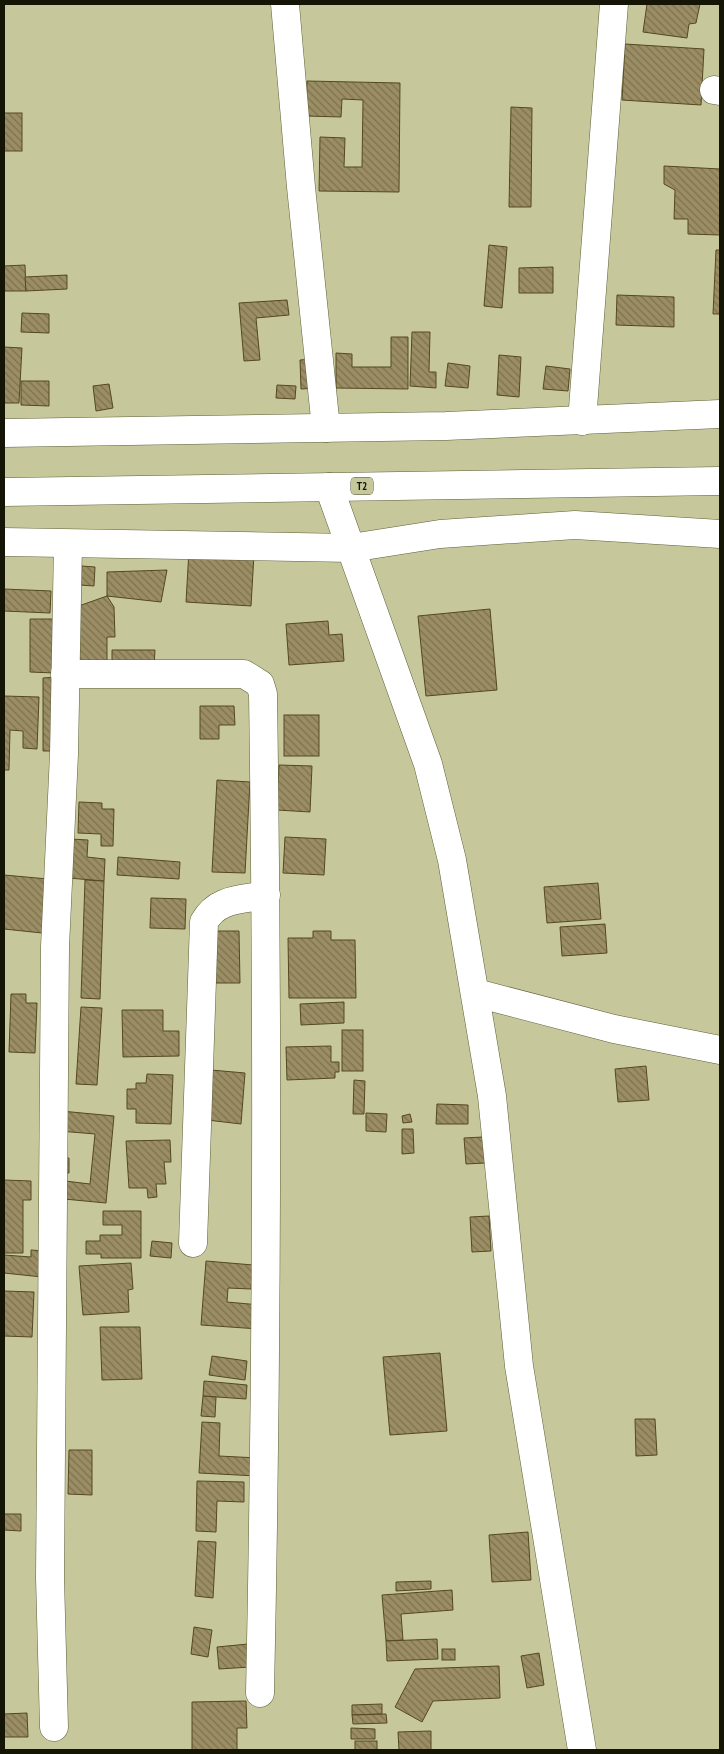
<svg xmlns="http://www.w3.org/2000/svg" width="724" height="1754" viewBox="0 0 724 1754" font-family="'PT Sans Narrow',sans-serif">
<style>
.building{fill:url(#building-back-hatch);stroke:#554820}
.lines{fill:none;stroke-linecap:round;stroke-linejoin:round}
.minor-casing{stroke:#5e5f37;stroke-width:29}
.highway-casing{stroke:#5e5f37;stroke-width:29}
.minor{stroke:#fff;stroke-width:28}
.highway{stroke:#fff;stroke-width:28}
.labels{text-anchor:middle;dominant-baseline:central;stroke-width:4;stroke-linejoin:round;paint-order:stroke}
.shield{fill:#c6c89c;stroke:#4a4b32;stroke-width:1}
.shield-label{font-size:11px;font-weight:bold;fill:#151505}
</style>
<defs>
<pattern id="building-back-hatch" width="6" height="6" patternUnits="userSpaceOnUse" patternTransform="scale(1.25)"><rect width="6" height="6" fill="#9b8d64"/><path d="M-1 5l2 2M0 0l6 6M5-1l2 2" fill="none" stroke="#7d7250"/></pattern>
</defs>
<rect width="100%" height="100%" fill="#c6c89c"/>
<g class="building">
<path d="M647,4h53l-4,19 -7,1 -2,14 -44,-6z"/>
<path d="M625,44l79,5 -3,56 -79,-5z"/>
<path d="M307,81l93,2 -1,109 -80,-1 1,-54 25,1 -1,29h18l1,-67 -21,-1 -1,18 -35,-1z"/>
<path d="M511,107l21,1 -1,99h-22z"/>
<rect x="4" y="113" width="18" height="38"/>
<path d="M664,166l56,3v66l-32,-1v-15h-14l1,-29 -11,-6z"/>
<path d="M489,245l18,2 -5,61 -18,-2z"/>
<path d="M716,250h4v64h-7z"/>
<path d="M25,265l1,26h-22v-25z"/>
<path d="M553,267v26h-34v-25z"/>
<path d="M67,275v14l-41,2 -1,-14z"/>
<path d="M617,295l57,2v30l-58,-2z"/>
<path d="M287,300l2,15 -33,3 4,42 -16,1 -5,-58z"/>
<path d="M22,313l27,1v19l-28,-1z"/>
<path d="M412,332h18l-1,40h7v16l-26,-2z"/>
<path d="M391,337h17v52l-72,-1v-35l16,1v13h39z"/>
<path d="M4,347l18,1 -3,55h-15z"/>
<path d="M499,355l22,2 -2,40 -22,-2z"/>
<path d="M314,359l2,29 -15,1 -1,-29z"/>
<path d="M448,363l22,3 -2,22 -23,-2z"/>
<path d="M546,366l24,3 -2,22 -25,-2z"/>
<path d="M21,381h28v25l-28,-1z"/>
<path d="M109,384l4,24 -17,3 -3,-25z"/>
<path d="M277,385l19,1 -1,13 -19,-1z"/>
<path d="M189,550l65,4 -3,52 -65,-4z"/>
<path d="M82,566l13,1 -1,19 -14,-1z"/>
<path d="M167,570l-6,32 -54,-6v-24z"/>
<path d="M4,589l47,2 -1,22 -46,-2z"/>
<path d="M107,596l7,11 1,30h-8v27l-32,1 -2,-57z"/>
<path d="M490,609l7,81 -71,6 -8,-80z"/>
<path d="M30,619h24v54l-24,-1z"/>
<path d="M328,621l1,14 13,-1 2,27 -55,4 -3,-41z"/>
<path d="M112,650h43l-1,17h-42z"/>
<path d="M58,677v74h-15v-73z"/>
<path d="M4,696l35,1 -2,52 -14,-1v-17l-13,-1 -1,40h-5z"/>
<path d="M200,706h34l1,19h-16v14h-19z"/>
<rect x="284" y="715" width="35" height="41"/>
<path d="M279,765l33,1 -2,46 -33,-2z"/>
<path d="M217,780l33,2 -5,91 -33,-1z"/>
<path d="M79,802l23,1v6h12l-1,37h-12v-12l-23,-1z"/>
<path d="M285,837l41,2 -2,36 -41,-2z"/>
<path d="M71,839l17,1 -1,17 18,2 -1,22 -36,-3z"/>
<path d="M118,857l62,5 -1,17 -62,-4z"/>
<path d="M4,875l44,4 -6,54 -38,-4z"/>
<path d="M85,880l19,1 -4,118 -19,-1z"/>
<path d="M598,883l3,36 -54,4 -3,-36z"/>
<path d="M151,898l35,1 -1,30 -35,-1z"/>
<path d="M605,924l2,29 -45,3 -2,-29z"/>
<path d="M213,931h26l1,52h-27z"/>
<path d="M313,931h18v9h24l1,58h-67l-1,-60h25z"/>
<path d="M11,994h15v9h11l-2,50 -26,-1z"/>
<path d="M344,1002v21l-43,2 -1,-21z"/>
<path d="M81,1007l21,1 -5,77 -21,-1z"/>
<path d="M122,1010h41v21h16v25l-56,1z"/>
<rect x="342" y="1030" width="21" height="41"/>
<path d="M331,1046v16h8v10h-4v6l-48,2 -1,-33z"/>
<path d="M646,1066l3,34 -31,2 -3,-33z"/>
<path d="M211,1070l34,3 -4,51 -34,-4z"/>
<path d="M147,1074l26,1 -2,49 -35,-1v-14h-9v-20h9v-6h10z"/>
<path d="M354,1080l11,1 -1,33h-11z"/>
<path d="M437,1104l31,1v19h-32z"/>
<path d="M61,1111l53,5 -8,87 -42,-4 1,-18 25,3 5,-50 -36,-3z"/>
<path d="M366,1113l21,1 -1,18 -20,-1z"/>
<path d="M410,1114l2,8 -9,1 -1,-7z"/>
<path d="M402,1129h11l1,24 -12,1z"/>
<path d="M483,1137l2,26 -19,1 -2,-26z"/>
<path d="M170,1140l1,22h-7l2,22h-10l1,13 -9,1 -1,-10h-18l-3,-47z"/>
<path d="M59,1158h10v15h-9z"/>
<path d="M4,1180l27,1v19h-8v53h-19z"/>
<path d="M103,1211h38v47h-40v-4h-15v-13h14v-6h22v-10h-19z"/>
<path d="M489,1216l2,35 -19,1 -2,-35z"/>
<path d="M152,1241l20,2 -1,15 -21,-2z"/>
<path d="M31,1250l13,1 -2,26 -38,-4v-18l27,2z"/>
<path d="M206,1261l47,4 -2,24 -23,-1 -1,14 33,3 -1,24 -58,-4z"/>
<path d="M131,1263l2,26 -5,1 1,22 -46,3 -4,-49z"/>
<path d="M4,1291l30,1 -2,45 -28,-1z"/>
<path d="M100,1327h40l2,52 -40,1z"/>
<path d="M440,1353l7,78 -57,4 -7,-78z"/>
<path d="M212,1356l35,5 -2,19 -36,-5z"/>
<path d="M204,1381l43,4 -1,14 -43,-3z"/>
<path d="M203,1396l13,1 -1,20 -14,-1z"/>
<path d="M635,1419h20l2,36 -21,1z"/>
<path d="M202,1422l18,1 -1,33 39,2 -1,18 -58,-3z"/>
<path d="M69,1450h23v45l-24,-1z"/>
<path d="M197,1481l47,1v20l-27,-1 -1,31 -20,-1z"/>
<path d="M4,1514h17v17l-17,-1z"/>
<path d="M528,1532l3,48 -39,2 -3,-47z"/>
<path d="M198,1541l18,1 -3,56 -18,-2z"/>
<path d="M431,1581v8l-35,2v-9z"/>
<path d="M452,1590l1,20 -52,4 2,26 -17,1 -4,-46z"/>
<path d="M194,1627l18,3 -4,27 -17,-3z"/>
<path d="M437,1639l1,20 -51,2 -1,-20z"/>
<path d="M248,1644l2,23 -31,2 -2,-22z"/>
<rect x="442" y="1649" width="13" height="11"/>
<path d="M539,1653l5,32 -17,3 -6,-32z"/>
<path d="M499,1666l1,32 -67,3 -11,21 -27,-15 20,-38z"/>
<path d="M246,1701l1,27h-10v22h-45v-48z"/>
<path d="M382,1704v10l-30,1v-10z"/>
<path d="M27,1713l1,24h-24v-23z"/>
<path d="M386,1714l1,9 -34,1 -1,-9z"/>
<path d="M351,1728l24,1v10h-24z"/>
<path d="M431,1731v19h-32l-1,-18z"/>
<rect x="355" y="1741" width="22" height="9"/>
</g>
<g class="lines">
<g class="minor-casing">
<g id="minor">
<path d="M285,4l16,183 25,241"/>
<path d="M714,90l6,1"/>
<path d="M582,421l32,-417"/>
<path d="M4,433l442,-7 274,-12"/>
<path d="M329,487l99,277 24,96 40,236 27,270 63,384"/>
<path d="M4,542l347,6 89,-14 135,-9 145,9"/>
<path d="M65,674h179l16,10 3,10c5,333 4,666 -3,999"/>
<path d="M476,993l138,36 106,21"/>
<path d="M193,1243l11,-321c13,-24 37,-22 62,-27"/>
<path d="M54,1727l-4,-149 5,-631 9,-193 4,-210"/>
</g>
</g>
<g class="highway-casing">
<path id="highway" d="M4,492l716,-11"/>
</g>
<use href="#minor" class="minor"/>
<use href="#highway" class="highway"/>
</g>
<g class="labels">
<rect class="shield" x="351" y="477.5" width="22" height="17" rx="4"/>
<g class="shield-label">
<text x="362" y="486">T2</text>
</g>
</g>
<rect width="724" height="1754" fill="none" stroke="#151505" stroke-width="10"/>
</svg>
